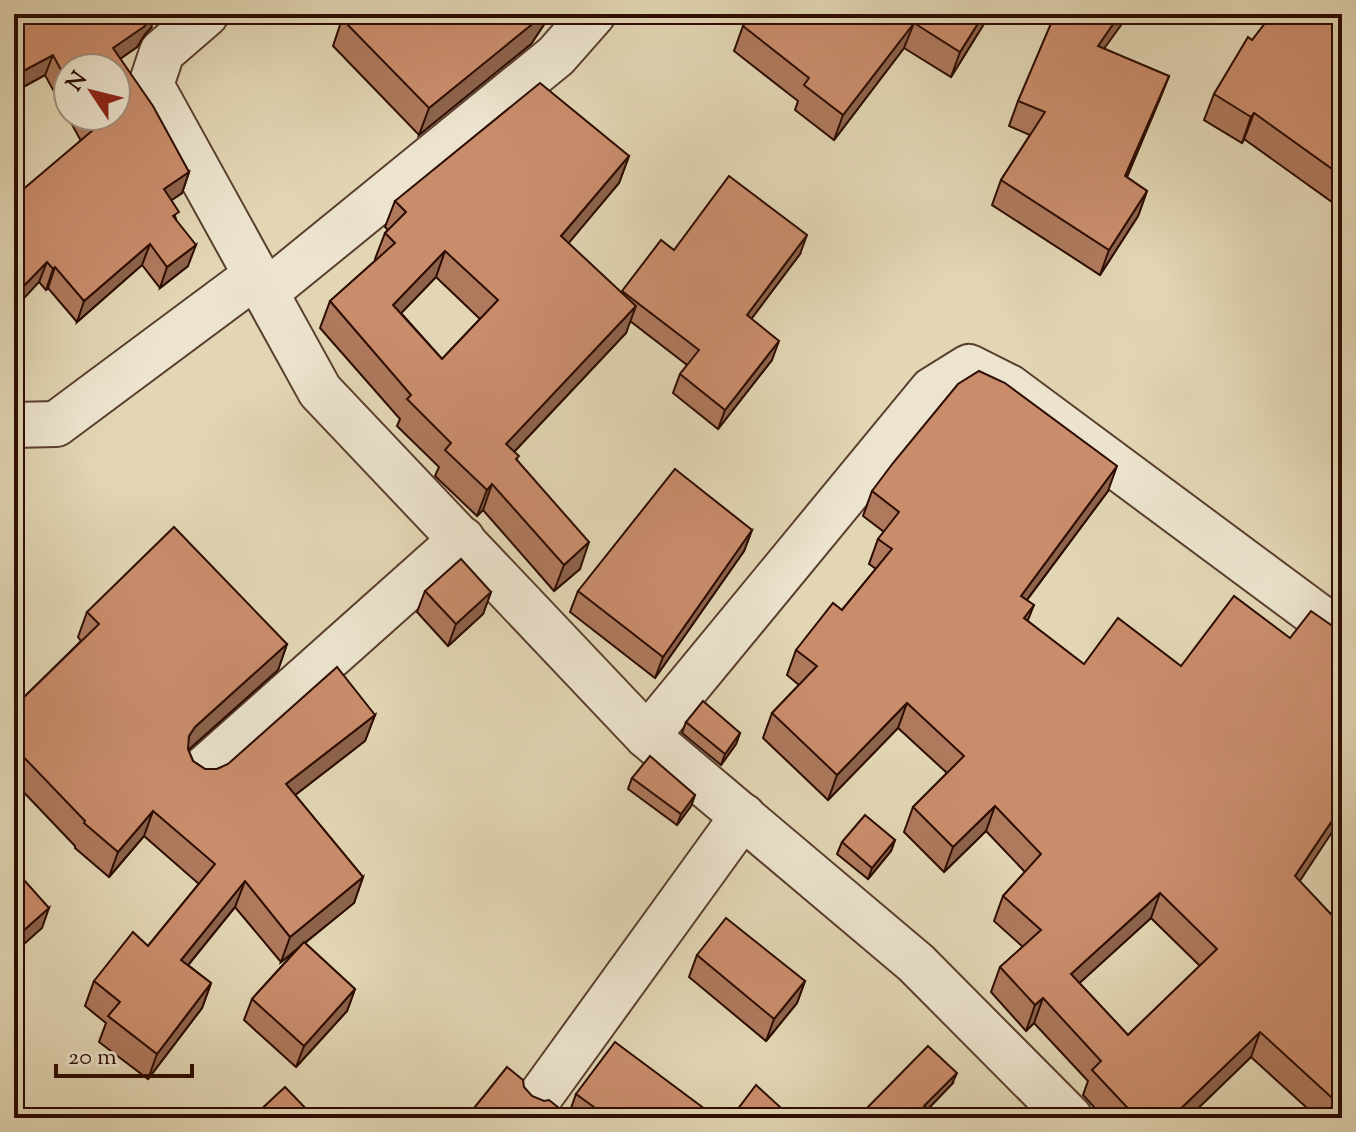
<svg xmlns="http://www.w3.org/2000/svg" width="1356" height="1132" viewBox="0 0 1356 1132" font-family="'Sorts Mill Goudy',serif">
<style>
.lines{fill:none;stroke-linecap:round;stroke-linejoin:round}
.minor-casing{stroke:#5a3e2e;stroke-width:48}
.minor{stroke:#ece4ce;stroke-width:44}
.wall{fill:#ae795d;stroke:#2d0c02;stroke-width:2;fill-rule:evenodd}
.shaded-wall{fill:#8d634c;stroke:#2d0c02;stroke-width:2}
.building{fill:#ca8d6c;stroke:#2d0c02;stroke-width:2;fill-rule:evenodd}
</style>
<rect width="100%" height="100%" fill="#e2d6b4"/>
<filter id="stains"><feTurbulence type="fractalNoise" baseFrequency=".0025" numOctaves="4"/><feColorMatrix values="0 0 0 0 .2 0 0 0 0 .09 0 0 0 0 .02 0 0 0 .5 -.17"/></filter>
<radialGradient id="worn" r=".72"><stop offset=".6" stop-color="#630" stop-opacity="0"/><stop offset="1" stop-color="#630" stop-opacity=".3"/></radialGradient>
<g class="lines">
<g class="minor-casing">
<g id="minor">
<path d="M206,14l-44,38 -11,33 169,306 327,345 269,227 154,155"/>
<path d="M265,293l291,-237 37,-42"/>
<path d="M14,425l42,-1 199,-148"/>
<path d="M647,736l285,-346 37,-23 40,20 333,247"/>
<path d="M203,770l259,-231"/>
<path d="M539,1098l204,-282"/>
</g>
</g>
<use href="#minor" class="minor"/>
</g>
<g class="wall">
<path d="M14,14l137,14 -6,6 -8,13 -17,12 69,113 -7,21 -11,7 17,66 -28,22 -18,-23 -65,57 -29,-34 -2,2 -7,-8 42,-141 -36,-66 -31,17zM68,68l48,48h-48z"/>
<path d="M348,14h203l-20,30 -112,91 -86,-89 9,-27z"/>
<path d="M752,14h238l-39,63 -47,-29 -70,92 -39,-30 3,-9 -64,-50 9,-25z"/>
<path d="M1342,14v189l-3,4 -95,-68 -2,4 -38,-23 10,-26 38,-54z"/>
<path d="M1104,49l65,27 -10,25 -32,76 20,14 -9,25 -38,59 -108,-70 9,-25 29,-45 -21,-9 9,-25z"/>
<path d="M629,156l-10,27 -51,60 53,50 53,-43 126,4 -49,65 21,41 -54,69 -45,-36 7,-19 7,-9 -57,-44 -4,12 -112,119 3,8 63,109 -26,22 -71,-81 -6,6 -42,-40 4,-9 -42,-41 3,-7 -80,-91 10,-27 46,-41 -1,-1 10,-26 3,-3 -3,-3 10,-26zM436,277l44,42 -38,40 -41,-46z"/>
<path d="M872,491h236l-81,109 1,21 271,260 43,45v192h-24l-67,-61 -63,61h-84l-21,-23 5,-14 -54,-58 -8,8 -35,-39 9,-25 23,-20 -29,-26 9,-25 22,-24 -39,-41 -42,41 -40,-40 9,-25 34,-34 -49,-45 -70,72 -65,-62 9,-25 27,-28 -12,-10 9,-25 46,-40 34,-41 -7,-5 9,-25 6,-7 -21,-16zM1151,918l49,48 -72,69 -49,-52z"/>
<path d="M752,530l-8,21 -89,127 -85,-66 8,-21z"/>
<path d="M425,591l66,1 -8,22 -35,32 -31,-34z"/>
<path d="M87,612l200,32 -9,26 -90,80 5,11 12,8h12l158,-54 -10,26 -70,54 68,82 -9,26 -49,40 50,46 -8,22 -51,56 -52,-47 8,-21 48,-53 -19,16 -46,-55 -47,58 23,18 -9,25 -54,71 -49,-37 7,-19 -21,-17 9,-25 54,-35 51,-62 -55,-48 -35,41 -34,-29v-2l-61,-64v-75l67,-66 -3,-4z"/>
<path d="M686,722l54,11 -4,11 -15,21 -39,-32z"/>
<path d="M632,778l63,17 -4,11 -14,19 -49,-36z"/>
<path d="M895,840l-4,11 -23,28 -31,-25 5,-12z"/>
<path d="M697,955l108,26 -8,22 -31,38 -77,-64z"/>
<path d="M952,1084l-24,25 7,9h-72l3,-9z"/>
<path d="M576,1094l141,24h-143l-5,-4z"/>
</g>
<g class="shaded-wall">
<path d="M152,14h4l-5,14 -6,6 -8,13 -30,21 6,-20z"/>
<path d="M543,14h8l-20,30 -112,91 10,-27z"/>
<path d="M984,14h6l-39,63 9,-25z"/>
<path d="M1120,14h9l-41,57 10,-25z"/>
<path d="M914,23l-10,25 -70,92 9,-25z"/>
<path d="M53,55l-8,20 -31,17v-16z"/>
<path d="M1169,76l-10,25 -43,101 9,-26z"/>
<path d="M1254,113l-10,26 -2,4 9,-26z"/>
<path d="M629,156l-10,27 -67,80 9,-27z"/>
<path d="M189,172l-7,21 -25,17 7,-21z"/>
<path d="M1147,191l-9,25 -38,59 9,-25z"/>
<path d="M807,235l-7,19 -60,80 7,-19z"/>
<path d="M150,244l-8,21 -65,57 7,-21z"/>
<path d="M196,245l-8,21 -28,22 7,-21z"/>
<path d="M445,251l-9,26 -53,55 10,-27z"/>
<path d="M47,262l-8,20 -25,27v-13z"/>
<path d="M55,267l-7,21 -2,2 7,-21z"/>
<path d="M636,306l-10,27 -130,138 10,-27z"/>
<path d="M779,341l-7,19 -54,69 7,-19z"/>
<path d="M1117,466l-9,25 -97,130 10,-25z"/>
<path d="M492,484l-9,26 -6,6 10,-26z"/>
<path d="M752,530l-8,21 -89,127 8,-21z"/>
<path d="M589,542l-9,27 -26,22 10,-26z"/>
<path d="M491,592l-8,22 -35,32 8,-22z"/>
<path d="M1034,605l-10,25v-12z"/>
<path d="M287,644l-9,26 -92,82 3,-16 6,-9z"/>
<path d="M907,703l-9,25 -70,72 9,-25z"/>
<path d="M375,715l-10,26 -88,68 9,-25z"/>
<path d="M740,733l-4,11 -15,21 4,-11z"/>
<path d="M695,795l-4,11 -14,19 4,-11z"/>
<path d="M995,806l-9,25 -42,41 9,-25z"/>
<path d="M1342,806v11l-56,85 9,-26z"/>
<path d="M153,811l-9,25 -35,41 9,-25z"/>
<path d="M895,840l-4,11 -23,28 4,-11z"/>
<path d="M363,877l-9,26 -73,59 9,-25z"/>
<path d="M245,881l-10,26 -63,78 9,-25z"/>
<path d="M1160,893l-9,25 -89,81 9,-25z"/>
<path d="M49,908l-7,20 -28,25v-14z"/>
<path d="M805,981l-8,22 -31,38 8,-22z"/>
<path d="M211,983l-9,25 -54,71 9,-25z"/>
<path d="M355,989l-8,22 -51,56 8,-21z"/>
<path d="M1043,998l-9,25 -8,8 9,-26z"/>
<path d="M1260,1032l-9,25 -63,61h-17z"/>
<path d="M957,1073l-5,11 -32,33 4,-11z"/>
</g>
<g class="building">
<path d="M14,14h138l-7,12 -32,22 40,58 36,66 -25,17 15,23 -6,4 23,29 -29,22 -17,-23 -66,57 -29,-34 -2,2 -6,-7 -33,34v-99l79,-67 -7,-14h30v-48h-48v15l-15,-28 -39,21z"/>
<path d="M348,14h195l-2,3 -112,91 -87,-89z"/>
<path d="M752,14h232l-24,38 -46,-29 -71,92 -39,-30 5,-7 -66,-52z"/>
<path d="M1055,14h65l-22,32 71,30 -44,100 22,15 -38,59 -108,-70 44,-68 -27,-11z"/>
<path d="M1272,14h70v162l-88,-63 -3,4 -37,-23 34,-57 4,3z"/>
<path d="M540,83l89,73 -68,80 75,70 -130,138 13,12 -3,3 73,83 -25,23 -72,-81 -5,6 -42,-40 6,-7 -44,-44 4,-4 -81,-94 65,-58 -10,-10 21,-21 -11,-11zM445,251l53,49 -56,59 -49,-54z"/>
<path d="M729,176l78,59 -60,80 32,26 -54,69 -45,-36 19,-24 -77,-59 39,-51 13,10z"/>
<path d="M979,371l26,12 112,83 -96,130 13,9 -10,13 60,46 34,-46 63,48 53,-70 56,42 21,-27 26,18 5,2v175l-47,70 47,50v181l-82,-75 -89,86h-34l-45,-48 9,-9 -58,-63 -8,7 -35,-38 41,-37 -38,-34 38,-42 -46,-48 -42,41 -40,-40 51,-51 -57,-53 -70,72 -65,-62 45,-47 -21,-16 37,-47 9,7 50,-61 -14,-10 21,-27 -27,-21 21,-28 65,-79zM1160,893l57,56 -89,86 -57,-61z"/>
<path d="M675,469l77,61 -89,127 -85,-66z"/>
<path d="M174,527l113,117 -92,83 -6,9 -1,13 5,12 12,8h12l11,-5 109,-97 38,48 -89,69 77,93 -73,60 -45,-56 -64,79 30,23 -54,71 -49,-38 12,-14 -26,-21 39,-49 15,14 67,-82 -62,-53 -35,41 -34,-29 1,-2 -71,-74v-40l85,-83 -12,-12z"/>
<path d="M461,559l30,33 -35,32 -31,-33z"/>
<path d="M703,701l37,32 -15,21 -39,-32z"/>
<path d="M650,756l45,39 -14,19 -49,-36z"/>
<path d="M865,815l30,25 -23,28 -30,-26z"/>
<path d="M14,879l6,6 5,-4 24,27 -35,31z"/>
<path d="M726,918l79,63 -31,38 -77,-64z"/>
<path d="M304,942l51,47 -51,57 -52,-47z"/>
<path d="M615,1042l102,76h-108l-33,-24z"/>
<path d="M928,1046l29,27 -33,33 12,9 -2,3h-57l-11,-9z"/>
<path d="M507,1067l16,13 1,7 8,9 12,5 5,-1 10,8 -7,10h-86z"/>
<path d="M756,1085l36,33h-61z"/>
<path d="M285,1087l30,31h-57l-3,-3z"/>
</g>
<rect width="1356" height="1132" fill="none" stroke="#e2d6b4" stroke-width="48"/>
<rect x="16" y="16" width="1324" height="1100" fill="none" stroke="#2d0c02" stroke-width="4"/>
<rect x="24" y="24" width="1308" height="1084" fill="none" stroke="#2d0c02" stroke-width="2"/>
<g transform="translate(92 92) rotate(305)"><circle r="38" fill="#ece4ce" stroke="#a08e7c" stroke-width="2"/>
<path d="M0-6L14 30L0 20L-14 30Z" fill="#8f2418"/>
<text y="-12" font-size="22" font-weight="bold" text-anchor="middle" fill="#2d0c02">N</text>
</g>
<path d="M56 1064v12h136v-12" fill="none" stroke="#2d0c02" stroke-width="4"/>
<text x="68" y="1064" font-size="24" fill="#2d0c02" stroke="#ece4ce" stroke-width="6" paint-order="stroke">20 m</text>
<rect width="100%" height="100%" filter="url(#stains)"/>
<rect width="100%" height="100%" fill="url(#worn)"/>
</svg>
